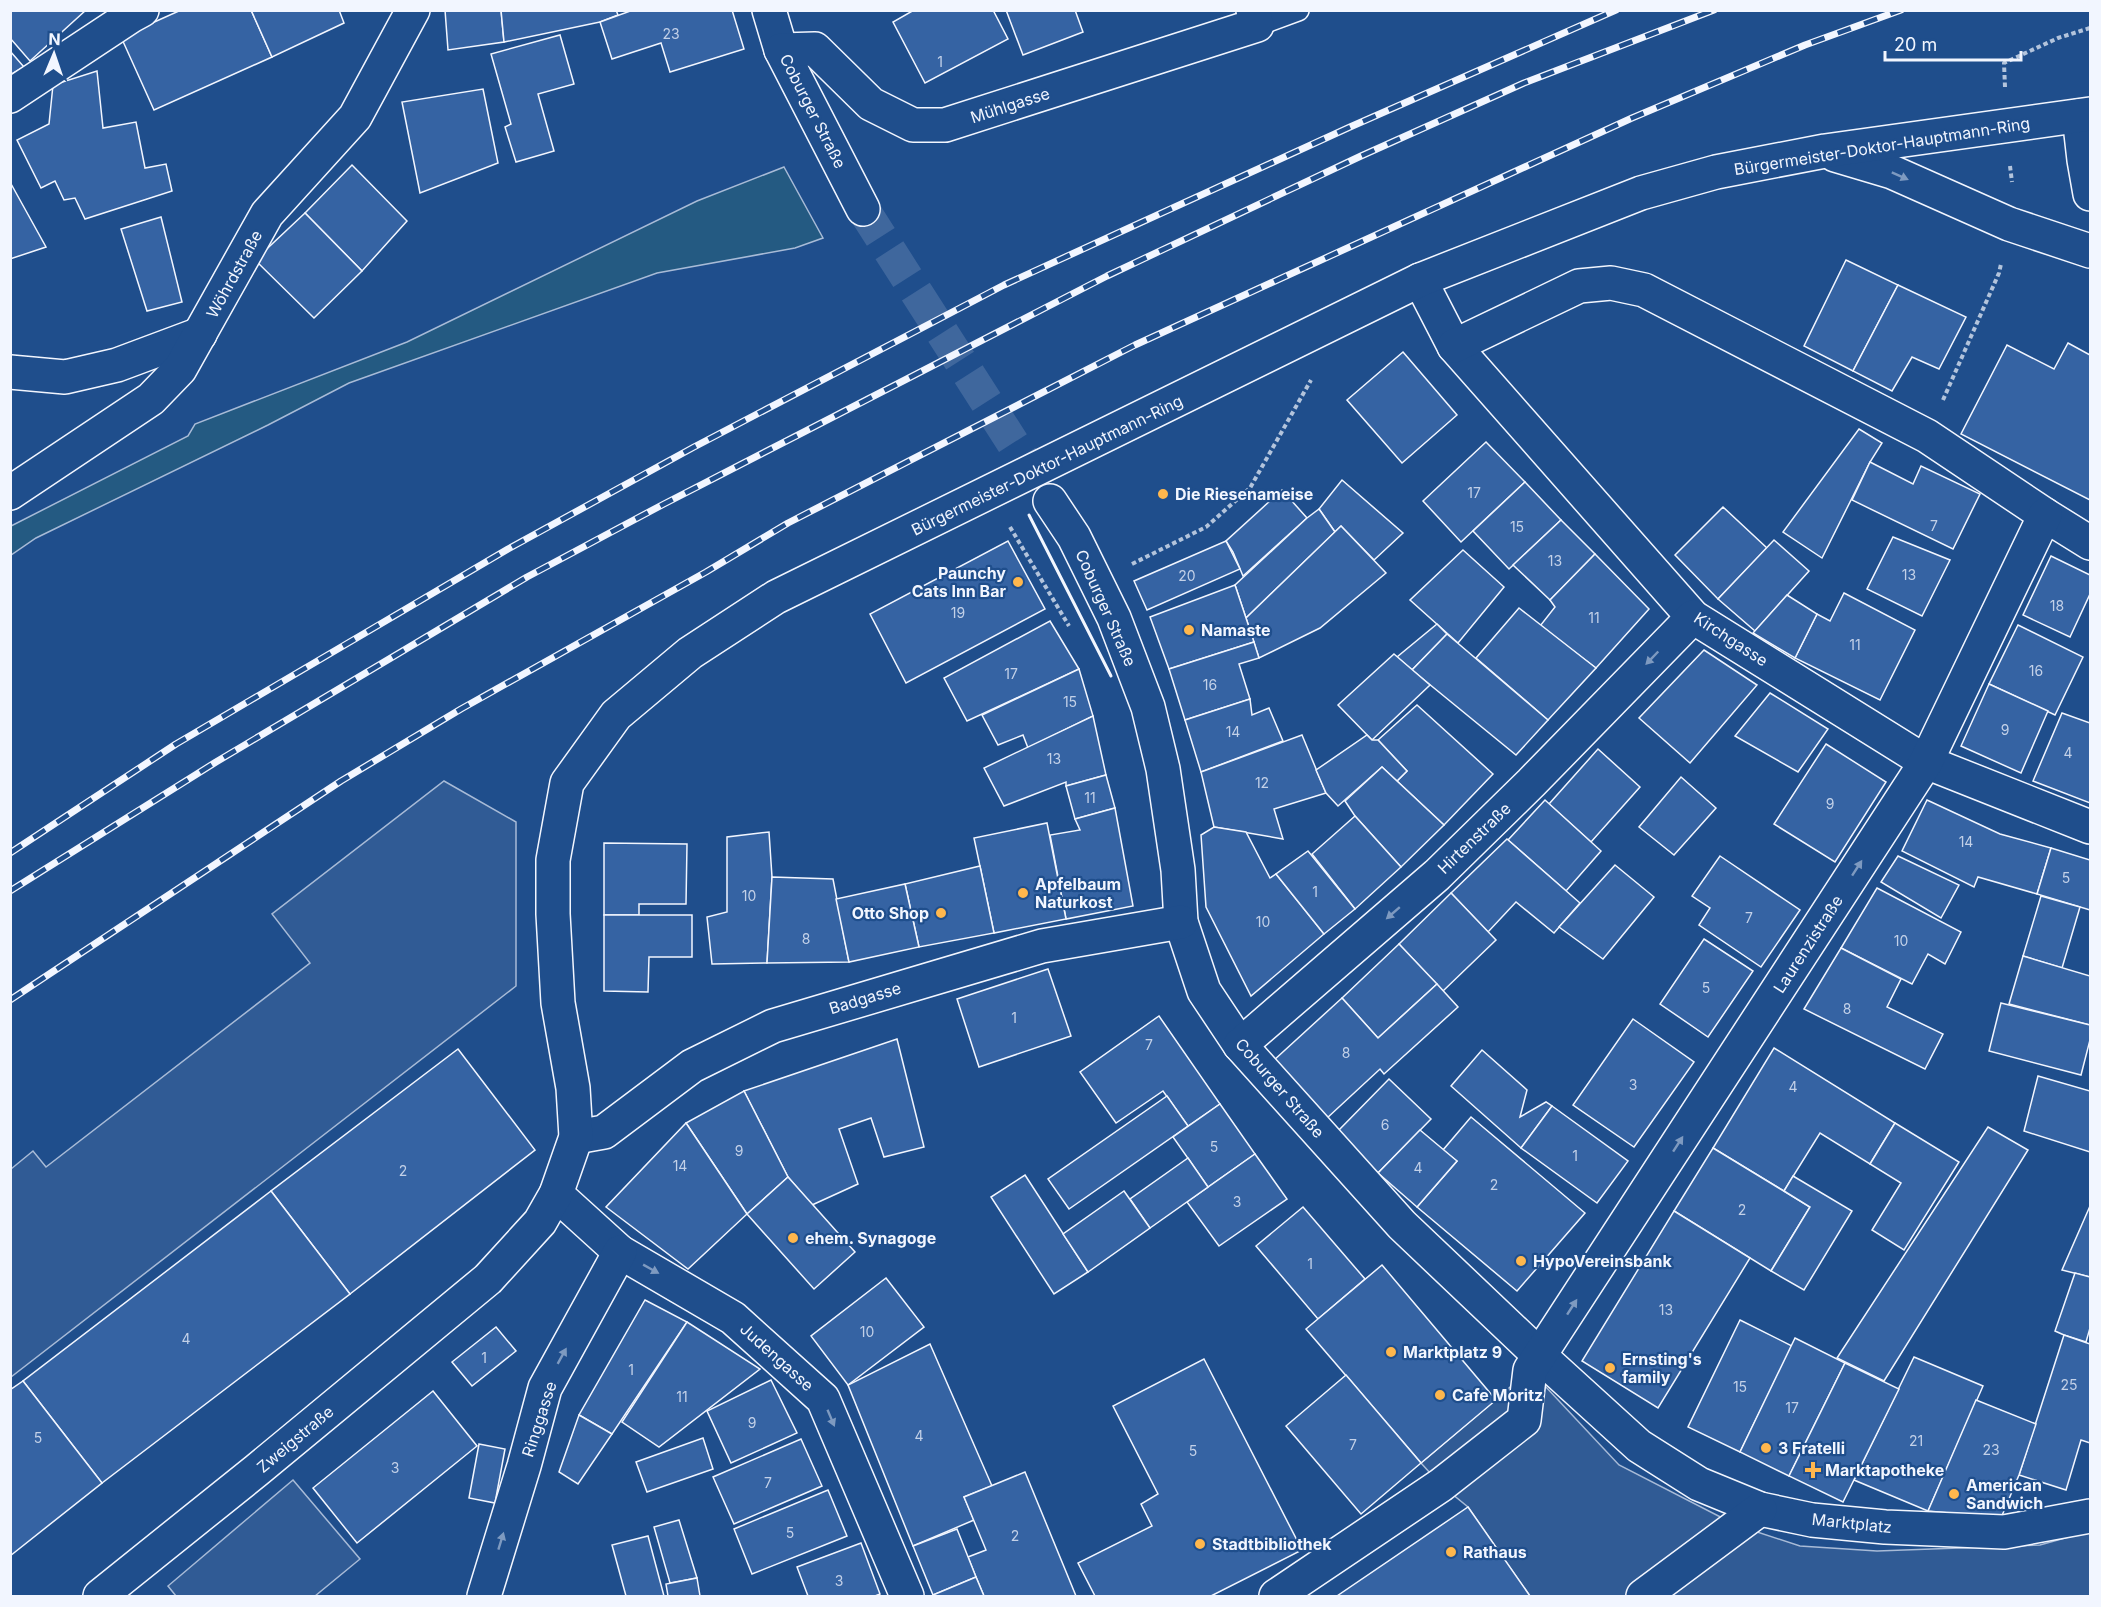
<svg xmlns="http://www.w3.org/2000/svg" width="2101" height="1607" viewBox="0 0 2101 1607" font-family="Inter,sans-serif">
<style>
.green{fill:#245a82;stroke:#a8bbd7;stroke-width:1.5}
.parking{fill:#305b95;stroke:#a8bbd7;stroke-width:1.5}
.building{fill:#3563a3;stroke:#f2f6ff;stroke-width:1.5}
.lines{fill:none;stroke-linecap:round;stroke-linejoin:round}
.street-tunnel{stroke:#3f679d;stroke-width:33;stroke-dasharray:33 16;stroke-linecap:butt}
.lane-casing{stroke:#f2f6ff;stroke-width:24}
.street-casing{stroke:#f2f6ff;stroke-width:36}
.secondary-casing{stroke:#f2f6ff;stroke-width:36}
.path{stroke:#b3c4dc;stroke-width:4;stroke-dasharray:4.5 3;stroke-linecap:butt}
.lane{stroke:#1f4e8c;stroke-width:21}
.street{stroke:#1f4e8c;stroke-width:33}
.secondary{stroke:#1f4e8c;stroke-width:33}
.rail-casing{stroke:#f2f6ff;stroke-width:7}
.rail{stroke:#1f4e8c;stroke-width:4.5;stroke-dasharray:14;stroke-linecap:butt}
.wall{stroke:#f2f6ff;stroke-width:3}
.oneway{fill:#7e9ac0}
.poi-dot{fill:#ffb74d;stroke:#1f4e8c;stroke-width:2}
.labels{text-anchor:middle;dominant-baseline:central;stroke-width:4.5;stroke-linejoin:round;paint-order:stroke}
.number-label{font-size:14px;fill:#c3d1e8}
.street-label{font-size:16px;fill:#f2f6ff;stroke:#1f4e8c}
.poi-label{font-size:16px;font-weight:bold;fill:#f2f6ff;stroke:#1f4e8c;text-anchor:start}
</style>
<rect width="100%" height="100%" fill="#1f4e8c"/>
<path class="green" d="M784,167l39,71 -28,10 -138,25 -308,110 -81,42 -232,113 -25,17v-29l177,-90 7,-12 212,-82 290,-141z"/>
<g class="parking">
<path d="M444,781l72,41v164l-505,391v-208l22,-18 13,16 264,-204 -38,-49z"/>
<path d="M1530,1370l89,95 117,60 64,21 77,5 163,-6 50,-14v65h-560l-62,-89 -27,-22 -20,-22z"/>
<path d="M293,1480l67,79 -45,37h-139l-8,-10z"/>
</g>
<g class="building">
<path d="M10,10h76l-56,51 -20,-23z"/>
<path d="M181,10h70l21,47 -118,53 -33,-73z"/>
<path d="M251,10h88l5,13 -72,34z"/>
<path d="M445,10h56l3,32 -56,8z"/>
<path d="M501,10h115l2,5 -18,7 -96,20z"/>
<path d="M633,10h99l12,39 -74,23 -9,-29 -49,16 -12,-37z"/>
<path d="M914,10h79l15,29 -83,44 -32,-61z"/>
<path d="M1006,10h69l8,22 -60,23z"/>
<path d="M560,35l14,49 -36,10 16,57 -38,11 -11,-35 6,-3 -20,-70z"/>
<path d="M10,51l14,16 -14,8z"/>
<path d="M97,71l6,57 33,-6 9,46 21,-4 6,27 -87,28 -10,-21 -11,2 -9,-19 -14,7 -24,-48 32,-16 4,-39z"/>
<path d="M483,89l15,74 -78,30 -18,-91z"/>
<path d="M352,165l55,56 -45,50 -57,-58z"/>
<path d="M10,182l36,65 -36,12z"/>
<path d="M305,213l57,58 -48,47 -59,-58z"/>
<path d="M161,217l21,85 -35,9 -26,-82z"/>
<path d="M1846,260l52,25 -45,86 -49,-25z"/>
<path d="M1898,285l68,32 -27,52 -27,-12 -20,34 -39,-20z"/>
<path d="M2068,343l22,12v145l-129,-66 46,-89 47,24z"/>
<path d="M1403,352l54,63 -55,48 -55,-63z"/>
<path d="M1859,429l23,14 -12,19 -48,96 -39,-26z"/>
<path d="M1486,442l39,40 -64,60 -38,-41z"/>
<path d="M1870,462l43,22 8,-18 59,28 -27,55 -101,-49z"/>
<path d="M1342,480l61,53 -29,27 -33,-34 -6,6 -16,-23z"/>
<path d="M1525,482l36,38 -52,49 -36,-38z"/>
<path d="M1282,490l25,28 -64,58 -10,-24 -7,-11z"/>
<path d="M1723,507l44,41 -49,51 -43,-44z"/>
<path d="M1319,509l16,23 -89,86 -11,-33 72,-67z"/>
<path d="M1561,520l34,34 -45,46 -37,-35z"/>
<path d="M1341,526l45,47 -66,55 -61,30 -13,-40z"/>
<path d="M1893,537l57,23 -28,56 -55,-27z"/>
<path d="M1774,540l35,31 -54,60 -37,-32z"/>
<path d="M1008,541l37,68 -139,74 -36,-69z"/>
<path d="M1226,541l14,28 -93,41 -13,-29z"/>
<path d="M1463,550l41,37 -46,56 -48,-43z"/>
<path d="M1595,554l54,55 -53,59 -56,-42 15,-19 -5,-7z"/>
<path d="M2051,556l39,19v19l-20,43 -47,-22z"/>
<path d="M1235,585l19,57 -85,27 -19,-52z"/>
<path d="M1844,593l71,37 -35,70 -85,-42 22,-44 13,7z"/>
<path d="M1787,595l30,19 -22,44 -42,-25z"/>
<path d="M1519,608l77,60 -48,52 -72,-62z"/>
<path d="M1050,621l29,48 -112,52 -23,-43z"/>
<path d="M1437,624l10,10 -35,36 -15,-13z"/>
<path d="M2018,625l65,32 -28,58 -66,-31z"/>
<path d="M1447,634l101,86 -32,35 -104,-85z"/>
<path d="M1254,642l5,16 -20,6 11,35 -65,21 -16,-51z"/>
<path d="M1704,650l53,35 -67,78 -51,-45z"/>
<path d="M1394,654l36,31 -58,55 -34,-35z"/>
<path d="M1079,669l14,47 -65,32 -5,-13 -25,10 -16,-30z"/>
<path d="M1989,684l59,27 -27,62 -60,-27z"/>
<path d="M1770,693l58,36 -30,43 -63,-36z"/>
<path d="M1250,699l2,16 17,-7 14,33 -82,31 -16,-52z"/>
<path d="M1417,705l76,69 -49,51 -47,-44 10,-10 -29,-31z"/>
<path d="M2062,713l28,10v80l-57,-22z"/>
<path d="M1093,716l13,59 -40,11v-4l-62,24 -20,-38z"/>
<path d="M1302,735l24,58 -52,16 9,30 -69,-12 -13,-55z"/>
<path d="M1367,735l5,5h6l29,31 -10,10 -15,-14 -44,39 -12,-13 -10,-23z"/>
<path d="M1826,744l60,38 -51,80 -61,-38z"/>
<path d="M1598,749l42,38 -49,55 -42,-38z"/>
<path d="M1382,767l62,58 -43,42 -46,-51 -10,-15z"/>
<path d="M1106,775l9,33 -40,11 -9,-33z"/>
<path d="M1681,777l35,31 -42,47 -35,-28z"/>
<path d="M1545,800l56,51 -35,40 -58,-51z"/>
<path d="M1927,800l73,34 51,14 -14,46 -59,-17 -4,10 -72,-36z"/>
<path d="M1115,808l18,98 -67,13 -16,-84 30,-5 -5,-11z"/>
<path d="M1355,816l46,51 -46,42 -43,-55z"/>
<path d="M1047,823l19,96 -72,14 -20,-95z"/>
<path d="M1214,827l32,5 24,46 6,-4 48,60 -73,62 -45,-89 -5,-72z"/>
<path d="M769,832l3,45 -5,86 -55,1 -5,-47 20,-5v-75z"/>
<path d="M1507,839l73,64 -26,30 -38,-31 -28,30 -37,-39z"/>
<path d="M604,843l83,1 -1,60h-47v11h-35z"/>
<path d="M2051,848l39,12v50l-53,-16z"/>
<path d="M1308,851l47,58 -31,25 -48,-60z"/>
<path d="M1720,856l80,54 -39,57 -62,-42 11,-17 -18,-12z"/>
<path d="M1898,856l61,29 -18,33 -60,-36z"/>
<path d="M1615,865l39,32 -51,62 -44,-32z"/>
<path d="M980,866l14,67 -75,14 -14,-63z"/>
<path d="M772,877l61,2 16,83 -82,1z"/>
<path d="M905,884l14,63 -70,15 -13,-63z"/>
<path d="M1877,888l84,44 -16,32 -17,-10 -16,30 -71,-36z"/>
<path d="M1451,893l45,47 -53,51 -44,-47z"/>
<path d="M2041,896l39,11 -18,61 -39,-12z"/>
<path d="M604,915h88v42h-43l-1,35 -44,-1z"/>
<path d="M1704,939l49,32 -45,66 -48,-33z"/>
<path d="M1399,944l38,40 -59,54 -36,-40z"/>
<path d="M1841,948l60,31 -14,28 56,27 -18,35 -121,-60z"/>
<path d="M2023,956l67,20v49l-81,-21z"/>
<path d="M1048,969l23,67 -92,31 -22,-68z"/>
<path d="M1437,984l21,23 -74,67 -4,-5 -54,50 -53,-58 69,-63 36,40z"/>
<path d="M2001,1003l89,22v15l-9,35 -92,-24z"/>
<path d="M1159,1016l61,88 -32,22 -25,-35 -47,32 -36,-51z"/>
<path d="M1633,1019l61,43 -60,85 -61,-42z"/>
<path d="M897,1039l27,108 -40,10 -13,-39 -32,11 19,55 -46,21 -24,-28 -44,-86z"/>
<path d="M1774,1048l121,75 -25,41 -50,-31 -36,58 -71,-43z"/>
<path d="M458,1049l77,101 -185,144 -79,-103z"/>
<path d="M1482,1050l45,40 -7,27 26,-15 6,4 -31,42 -70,-62z"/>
<path d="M2038,1076l52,15v61l-66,-21z"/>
<path d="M1389,1079l42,40 -53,54 -41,-41z"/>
<path d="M744,1091l44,86 -41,37 -61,-91z"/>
<path d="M1167,1096l21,30 -119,83 -21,-30z"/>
<path d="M1220,1104l35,50 -47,33 -35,-50z"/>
<path d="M1552,1106l76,55 -31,42 -76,-55z"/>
<path d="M1471,1117l114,96 -68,78 -100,-84 40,-46 -14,-11z"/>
<path d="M686,1123l61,91 -59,55 -82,-62z"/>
<path d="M1895,1123l64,39 -55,88 -32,-20 29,-47 -31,-19z"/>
<path d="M1988,1127l40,23 -144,231 -47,-23z"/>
<path d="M1420,1130l37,31 -40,46 -39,-34z"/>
<path d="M1713,1148l97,59 -39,64 -97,-60z"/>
<path d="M1255,1154l32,45 -68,47 -32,-44z"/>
<path d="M1188,1158l20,29 -58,41 -20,-29z"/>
<path d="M1025,1175l63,97 -34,22 -63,-97z"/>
<path d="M1793,1176l59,35 -48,79 -33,-19 39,-64 -26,-16z"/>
<path d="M788,1177l67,75 -41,37 -67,-75z"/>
<path d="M271,1191l79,103 -248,189 -79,-102z"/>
<path d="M1124,1191l26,37 -62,44 -25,-38z"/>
<path d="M2090,1206v71l-28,-7z"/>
<path d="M1303,1207l62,72 -47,40 -62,-73z"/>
<path d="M1674,1211l76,47 -92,150 -76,-47z"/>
<path d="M1382,1265l114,135 -75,63 -115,-134z"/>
<path d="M2075,1273l15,4v51l-4,14 -22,-7 -9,-4z"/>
<path d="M886,1278l38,49 -76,58 -37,-49z"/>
<path d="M645,1300l42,22 -75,112 -33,-19z"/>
<path d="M1740,1320l52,26 -52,106 -52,-25z"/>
<path d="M687,1322l73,47 -101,78 -37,-25z"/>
<path d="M496,1327l20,24 -44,35 -20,-24z"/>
<path d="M2064,1335l26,9v99l-9,-3 -15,50 -47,-15z"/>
<path d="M1795,1338l50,25 -56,113 -49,-24z"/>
<path d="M930,1344l62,142 -28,11 10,23 -61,26 -65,-161z"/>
<path d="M1914,1357l69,29 -55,125 -74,-31z"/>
<path d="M1204,1359l98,191 -91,46h-116l-17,-33 74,-37 -11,-22 17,-10 -45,-88z"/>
<path d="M1845,1363l54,26 -56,113 -54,-26z"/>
<path d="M1346,1375l75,88 -60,51 -75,-88z"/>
<path d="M771,1380l26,53 -66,30 -24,-52z"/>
<path d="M23,1381l79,102 -92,73v-166z"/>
<path d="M433,1391l44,55 -120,97 -44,-55z"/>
<path d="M1976,1400l60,24 -17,51 -18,43 -73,-7z"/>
<path d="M579,1415l33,19 -34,50 -19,-12z"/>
<path d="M703,1438l10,31 -66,23 -11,-30z"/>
<path d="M801,1439l21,47 -88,38 -21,-47z"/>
<path d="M479,1444l26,5 -10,54 -26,-5z"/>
<path d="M1025,1472l51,124h-92l-8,-19 -8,-20 18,-7 -22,-53z"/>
<path d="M828,1490l19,46 -95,38 -18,-45z"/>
<path d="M1468,1507l62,89h-193z"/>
<path d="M679,1520l18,58 -27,5 -16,-56z"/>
<path d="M957,1529l19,48 -43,18 -20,-49z"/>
<path d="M648,1536l16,60h-38l-14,-51z"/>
<path d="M861,1543l19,51 -5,2h-67l-11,-29z"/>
<path d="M976,1577l8,19h-51v-1z"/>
<path d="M697,1578l3,18h-32l-2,-12z"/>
</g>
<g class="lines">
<path class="street-tunnel" d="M863,209l187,292"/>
<g class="lane-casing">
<path id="lane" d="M1257,25l41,-15"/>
</g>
<g class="street-casing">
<g id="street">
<path d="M769,10l12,40 82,159"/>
<path d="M781,50l34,-1 56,55 42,21h32l312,-100 -4,-15"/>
<path d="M10,96l121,-80 11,-6"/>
<path d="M1420,280l34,66 239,271 233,145 164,65"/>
<path d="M1454,346l125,-60 32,-3 33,7 283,146 118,79 45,28"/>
<path d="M10,372l55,5 52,-12 83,-31"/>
<path d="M10,493l141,-94 29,-30 87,-155 88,-97 58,-107"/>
<path d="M1050,501l24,36 40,81 34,89 15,62 15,101 3,52 23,69 36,54 162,180 138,131 99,90 60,38 61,25 52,11 73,7 119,5 86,-16"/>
<path d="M1240,1045l197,-170 94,-92 162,-166"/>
<path d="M576,1137l28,-5 88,-66 81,-40 269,-80 139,-24"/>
<path d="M556,1194l64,58 113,66 90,81 84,197"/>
<path d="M484,1596l40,-130 21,-78 75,-136"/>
<path d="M1276,1596l165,-111 83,-65 6,-50 396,-608 119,-247"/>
<path d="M1643,1596l117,-87"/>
</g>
</g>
<g class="secondary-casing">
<g id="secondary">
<path d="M2079,116l5,44 6,34"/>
<path d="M1835,155l57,17 117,52 81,27"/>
<path d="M100,1596l157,-126 231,-191 52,-57 16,-28 20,-57 -3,-49 -15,-85 -5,-89v-54l14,-77 49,-68 74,-62 86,-56 644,-317 221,-87 75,-21 109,-21 265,-37"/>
</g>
</g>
<g class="path">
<path d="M2005,87l-1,-24 54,-25 32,-10"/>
<path d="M2010,166l2,16"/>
<path d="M1943,400l56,-127 2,-9"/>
<path d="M1010,527l59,99"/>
<path d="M1132,564l74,-37 44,-39 61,-108"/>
</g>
<use href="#lane" class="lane"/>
<use href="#street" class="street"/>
<use href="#secondary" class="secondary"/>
<g class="rail-casing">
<g id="rail">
<path d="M10,853l166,-109 332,-195 186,-102 310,-162 346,-158 266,-117"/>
<path d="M10,891l206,-129 311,-185 135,-72 445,-229 254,-120 163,-73 190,-73"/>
<path d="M10,1000l331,-219 120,-72 245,-137 82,-49 347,-178 497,-227 173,-73 96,-35"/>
</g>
</g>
<use href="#rail" class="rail"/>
<path class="wall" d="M1029,515l82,161"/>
</g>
<defs><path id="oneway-solid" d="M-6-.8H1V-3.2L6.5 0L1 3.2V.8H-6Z" transform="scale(1.5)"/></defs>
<g class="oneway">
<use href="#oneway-solid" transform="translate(1900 176) rotate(24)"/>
<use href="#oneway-solid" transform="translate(1652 658) rotate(134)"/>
<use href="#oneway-solid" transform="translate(1857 868) rotate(-57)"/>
<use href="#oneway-solid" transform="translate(1393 913) rotate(139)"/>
<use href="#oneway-solid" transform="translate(1678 1144) rotate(-57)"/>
<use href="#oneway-solid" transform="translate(651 1269) rotate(29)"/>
<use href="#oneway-solid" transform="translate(1572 1307) rotate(-57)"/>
<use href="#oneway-solid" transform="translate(562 1356) rotate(-61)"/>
<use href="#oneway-solid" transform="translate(831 1418) rotate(67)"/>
<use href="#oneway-solid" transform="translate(501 1541) rotate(-73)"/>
</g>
<g class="poi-dot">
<circle cx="1163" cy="494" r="6"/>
<circle cx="1018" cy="582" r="6"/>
<circle cx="1189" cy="630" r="6"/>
<circle cx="1023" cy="893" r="6"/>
<circle cx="941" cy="913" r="6"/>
<circle cx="793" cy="1238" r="6"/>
<circle cx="1521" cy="1261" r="6"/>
<circle cx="1391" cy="1352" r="6"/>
<circle cx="1610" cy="1368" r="6"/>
<circle cx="1440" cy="1395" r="6"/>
<circle cx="1766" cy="1448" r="6"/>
<path d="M1810 1461h6v6h6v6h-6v6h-6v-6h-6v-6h6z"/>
<circle cx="1954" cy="1494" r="6"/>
<circle cx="1200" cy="1544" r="6"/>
<circle cx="1451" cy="1552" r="6"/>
</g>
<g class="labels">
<g class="number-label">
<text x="671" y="33">23</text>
<text x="940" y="61">1</text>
<text x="1474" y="492">17</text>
<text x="1934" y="525">7</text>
<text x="1517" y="526">15</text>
<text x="1555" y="560">13</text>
<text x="1909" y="574">13</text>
<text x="1187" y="575">20</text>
<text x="2057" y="605">18</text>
<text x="958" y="612">19</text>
<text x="1594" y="617">11</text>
<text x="1855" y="644">11</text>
<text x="2036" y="670">16</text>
<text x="1011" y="673">17</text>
<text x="1210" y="684">16</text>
<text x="1070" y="701">15</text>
<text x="2005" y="729">9</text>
<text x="1233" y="731">14</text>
<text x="2068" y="752">4</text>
<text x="1054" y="758">13</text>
<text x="1262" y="782">12</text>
<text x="1090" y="797">11</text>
<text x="1830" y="803">9</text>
<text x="1966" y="841">14</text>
<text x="2066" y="877">5</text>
<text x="1315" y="891">1</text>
<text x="749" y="895">10</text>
<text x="1749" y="917">7</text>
<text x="1263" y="921">10</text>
<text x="806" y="938">8</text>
<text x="1901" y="940">10</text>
<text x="1706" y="987">5</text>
<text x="1847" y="1008">8</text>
<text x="1014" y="1017">1</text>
<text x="1149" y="1044">7</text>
<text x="1346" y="1052">8</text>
<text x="1633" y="1084">3</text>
<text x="1793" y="1086">4</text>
<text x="1385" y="1124">6</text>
<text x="1214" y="1146">5</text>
<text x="739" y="1150">9</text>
<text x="1575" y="1155">1</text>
<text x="680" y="1165">14</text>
<text x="1418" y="1167">4</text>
<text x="403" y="1170">2</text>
<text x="1494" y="1184">2</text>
<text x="1237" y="1201">3</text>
<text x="1742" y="1209">2</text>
<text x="1310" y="1263">1</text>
<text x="1666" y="1309">13</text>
<text x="867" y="1331">10</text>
<text x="186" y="1338">4</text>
<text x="484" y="1357">1</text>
<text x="631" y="1369">1</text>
<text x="2069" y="1384">25</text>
<text x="1740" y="1386">15</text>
<text x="682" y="1396">11</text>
<text x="1792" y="1407">17</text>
<text x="752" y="1422">9</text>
<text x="919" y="1435">4</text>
<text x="38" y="1437">5</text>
<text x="1916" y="1440">21</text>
<text x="1353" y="1444">7</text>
<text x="1991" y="1449">23</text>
<text x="1193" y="1450">5</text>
<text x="395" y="1467">3</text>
<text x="768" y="1482">7</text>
<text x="790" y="1532">5</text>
<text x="1015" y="1535">2</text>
<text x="839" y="1580">3</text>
</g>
<g class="street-label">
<text transform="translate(1010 105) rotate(-18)">Mühlgasse</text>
<text transform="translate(813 111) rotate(63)">Coburger Straße</text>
<text transform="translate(1882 146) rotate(-9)">Bürgermeister-Doktor-Hauptmann-Ring</text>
<text transform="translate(234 274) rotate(-61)">Wöhrdstraße</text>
<text transform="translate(1047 465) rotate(-26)">Bürgermeister-Doktor-Hauptmann-Ring</text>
<text transform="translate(1106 608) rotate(66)">Coburger Straße</text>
<text transform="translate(1731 639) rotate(33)">Kirchgasse</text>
<text transform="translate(1474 838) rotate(-44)">Hirtenstraße</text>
<text transform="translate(1808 944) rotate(-57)">Laurenzistraße</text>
<text transform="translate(865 998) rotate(-17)">Badgasse</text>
<text transform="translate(1280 1088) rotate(49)">Coburger Straße</text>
<text transform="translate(777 1357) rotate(42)">Judengasse</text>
<text transform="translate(539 1419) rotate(-72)">Ringgasse</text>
<text transform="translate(295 1439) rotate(-40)">Zweigstraße</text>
<text transform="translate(1852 1523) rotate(6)">Marktplatz</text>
</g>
<g class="poi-label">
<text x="1175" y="494">Die Riesenameise</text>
<text x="1006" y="573" text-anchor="end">Paunchy<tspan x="1006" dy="18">Cats Inn Bar</tspan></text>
<text x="1201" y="630">Namaste</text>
<text x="1035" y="884">Apfelbaum<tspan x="1035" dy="18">Naturkost</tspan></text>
<text x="929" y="913" text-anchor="end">Otto Shop</text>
<text x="805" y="1238">ehem. Synagoge</text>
<text x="1533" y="1261">HypoVereinsbank</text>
<text x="1403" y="1352">Marktplatz 9</text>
<text x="1622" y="1359">Ernsting's<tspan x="1622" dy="18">family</tspan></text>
<text x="1452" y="1395">Cafe Moritz</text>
<text x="1778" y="1448">3 Fratelli</text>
<text x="1825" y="1470">Marktapotheke</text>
<text x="1966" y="1485">American<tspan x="1966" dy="18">Sandwich</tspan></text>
<text x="1212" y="1544">Stadtbibliothek</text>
<text x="1463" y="1552">Rathaus</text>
</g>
</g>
<rect width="2101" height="1607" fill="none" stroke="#f2f6ff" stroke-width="24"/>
<g transform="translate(54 54) rotate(2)" stroke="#1f4e8c" stroke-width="4.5" paint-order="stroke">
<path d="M0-4.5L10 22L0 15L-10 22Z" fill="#f2f6ff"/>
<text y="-9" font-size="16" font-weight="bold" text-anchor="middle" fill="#f2f6ff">N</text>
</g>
<path d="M1885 51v9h136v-9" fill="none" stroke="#f2f6ff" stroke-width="3"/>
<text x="1894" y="51" font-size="18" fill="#f2f6ff" stroke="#1f4e8c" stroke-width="4.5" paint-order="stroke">20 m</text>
</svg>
